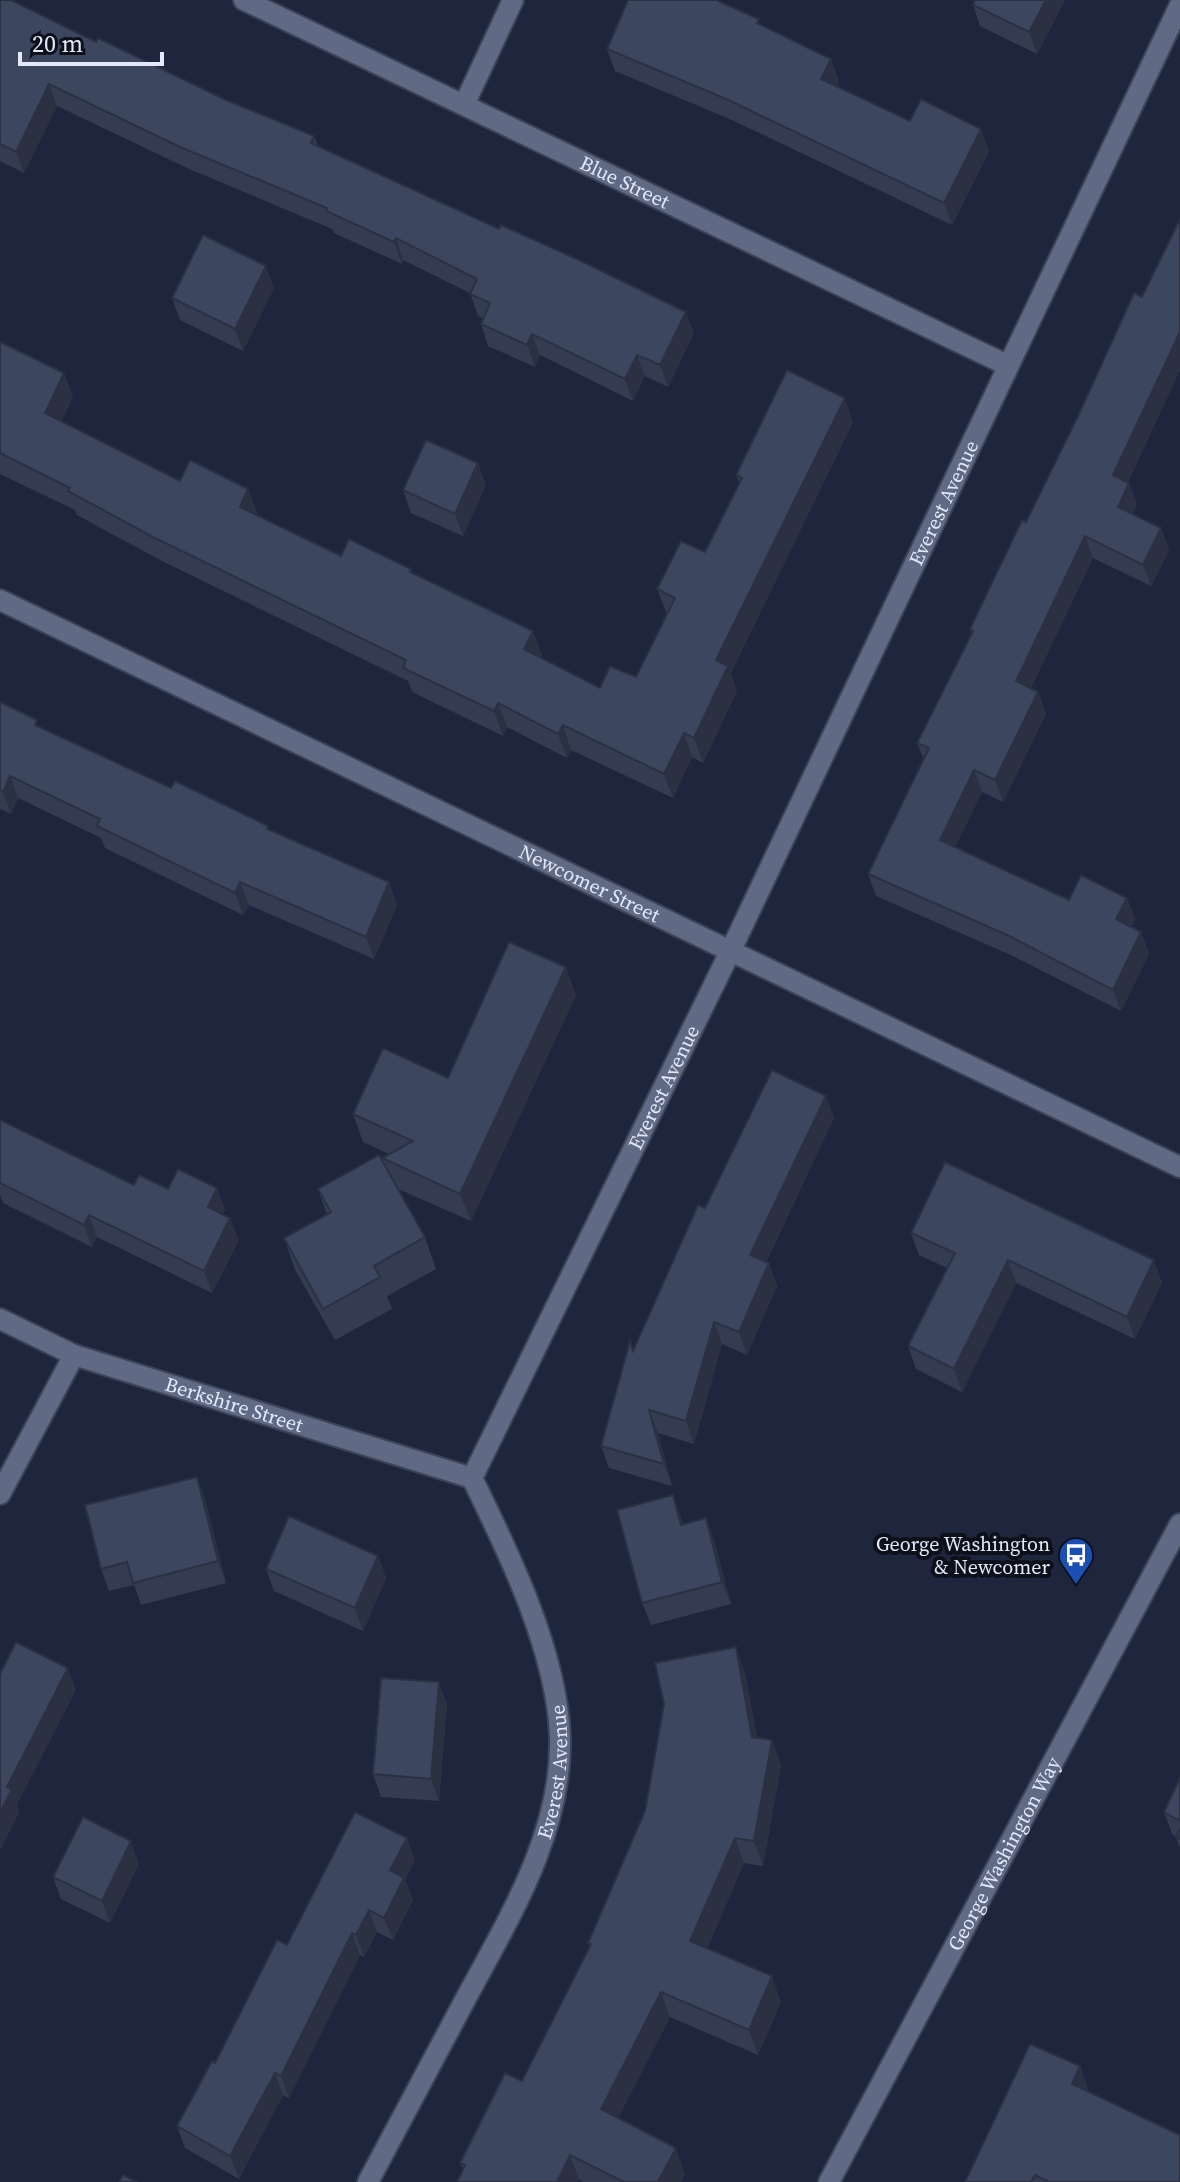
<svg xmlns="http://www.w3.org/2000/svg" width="1180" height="2182" viewBox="0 0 1180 2182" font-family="'Source Serif 4',serif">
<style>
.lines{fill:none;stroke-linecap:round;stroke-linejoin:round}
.street-casing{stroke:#3d4356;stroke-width:24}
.secondary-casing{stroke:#3d4356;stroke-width:24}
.street{stroke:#606a85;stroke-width:20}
.secondary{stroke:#606a85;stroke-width:20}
.wall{fill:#343c52}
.shaded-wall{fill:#2b3142}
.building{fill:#3d465f;stroke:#2b3142;stroke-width:2}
.labels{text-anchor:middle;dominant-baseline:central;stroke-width:8;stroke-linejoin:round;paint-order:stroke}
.street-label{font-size:20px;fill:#e3e9f9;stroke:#0c101a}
.poi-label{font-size:20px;fill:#e3e9f9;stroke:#0c101a;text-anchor:end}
</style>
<rect width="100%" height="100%" fill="#1e263d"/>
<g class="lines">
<g class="street-casing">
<g id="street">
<path id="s1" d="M244,0l763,365"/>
<path d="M464,105l49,-105"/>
<path id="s2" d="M0,600l1180,567"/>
<path id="s3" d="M0,1319l74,36 398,123"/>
<path d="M0,1494l74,-139"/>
<path id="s4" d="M368,2182c32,-61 65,-121 97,-182 44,-82 98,-168 95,-265 -4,-85 -51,-182 -88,-257l258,-526 450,-947"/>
</g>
</g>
<g class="secondary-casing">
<g id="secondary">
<path id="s5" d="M829,2182l351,-658"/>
</g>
</g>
<use href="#street" class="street"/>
<use href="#secondary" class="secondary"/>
</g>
<g class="wall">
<path d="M0,0l226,100 88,36 4,10 376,187 -26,54 -23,-11 -12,25 -93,-46 -5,12 -47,-21 -7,-22 2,-6 -5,-2 -8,-23 -67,-33 -1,4 -68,-31 -2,-4 -145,-61 -130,-62 -33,67 -24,-12z"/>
<path d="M975,0h90l-28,54 -57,-28 -7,-21z"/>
<path d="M761,25l70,34 8,23 -3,4 74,35 79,30 -37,74 -220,-105 -117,-49 -8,-22z"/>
<path d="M1180,219v151l-52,112 1,1 8,21 -4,10 28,14 8,22 -18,36 -58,-28 -62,130 7,4 8,22 -43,88 -21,-10 -27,55 114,53 58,-2 8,21 -4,8 10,5 8,22 -28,57 -108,-55 -137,-60 -8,-22 56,-114 -7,-17 54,-110 -1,-4 172,-332z"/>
<path d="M274,288l-31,63 -63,-31 -8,-22z"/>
<path d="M0,342l64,31 9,24 -12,24 119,60 68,8 9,24 -1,2 85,41 70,13 1,4 130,82 -1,3 59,30 36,-11 31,-63 -10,-25 48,-37 34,-69 -3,-8 117,-53 -122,251 6,18 -34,72 -11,-6 -19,41 -102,-48 -4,8 -60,-31 -4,9 -91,-44 -4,-11 -246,-120 -85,-46 -2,-5 -75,-36z"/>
<path d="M486,485l-23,51 -52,-23 -8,-23z"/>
<path d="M0,702l40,25 131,61 97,38 2,5 119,51 8,23 -23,54 -125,-54 -6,10 -138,-67 -4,-10 -83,-40 -7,16 -11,-5z"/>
<path d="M576,995l-105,226 -73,-32 27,48 11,32 -49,27 5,13 -57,31 -40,-70 -11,-32 43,-23 -9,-26 65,-26 -1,-5 7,-4 -26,-12 -10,-28 95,-36z"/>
<path d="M826,1096l8,22 -68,144 3,1 8,23 -30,69 -25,-11 -28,100 -36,-11 14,53 -63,-18 -8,-22 29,-105 3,9 72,-142z"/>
<path d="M0,1120l134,65 34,4 49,-1 8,22 -2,4 16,26 -27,53 -115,-56 -5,10 -89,-44 -3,-8z"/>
<path d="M911,1233l251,49 -27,57 -119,-56 -54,109 -46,-23 -8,-23 39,-78 -28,-13z"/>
<path d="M673,1495l10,29 23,-6 8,22 17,64 -80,21 -9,-22z"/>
<path d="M205,1499l21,84 -85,22 -7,-20 -25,6 -8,-22z"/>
<path d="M378,1556l8,22 -23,53 -89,-40 -8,-22z"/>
<path d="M745,1673l12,64 15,3 9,25 -18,101 -19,-3 -37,85 74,54 -23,53 -88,-38 -52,101 67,56 -4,8h-98l-4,-2 -116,-10 -3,-7 62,-82 68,-134 -2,-4z"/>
<path d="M447,1704l-8,97 -58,-4 -8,-23z"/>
<path d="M1180,1778v70l-4,-11 -4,-3 -8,-22z"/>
<path d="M415,1860l-10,20 8,20 -20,40 -16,-8 -13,25 -4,-2 -71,143 -6,-3 -44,84 -54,-31 -8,-22 110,-181z"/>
<path d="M139,1864l-29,59 -49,-24 -8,-22z"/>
<path d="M1088,2088l-1,3 93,91h-215z"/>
</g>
<g class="shaded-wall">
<path d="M1046,0h19l-28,54 -8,-22z"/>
<path d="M831,59l8,23 -10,20 -8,-23z"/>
<path d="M49,84l8,22 -33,67 -8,-21z"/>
<path d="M981,129l8,22 -37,74 -8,-22z"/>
<path d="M396,238l7,22 -1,4 -8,-22z"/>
<path d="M266,266l8,22 -31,63 -8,-22z"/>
<path d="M686,312l8,21 -26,54 -8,-22z"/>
<path d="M1180,332v38l-59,127 -8,-22z"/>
<path d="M532,334l8,21 -5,12 -8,-22z"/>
<path d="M637,355l8,21 -12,25 -8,-22z"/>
<path d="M64,373l9,24 -19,40 -9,-24z"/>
<path d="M845,398l8,24 -122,251 6,18 -34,72 -9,-25 22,-78z"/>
<path d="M478,463l8,22 -23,51 -8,-22z"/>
<path d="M1129,483l8,21 -11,25 -8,-22z"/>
<path d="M248,489l9,24 -8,18 -9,-24z"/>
<path d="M1161,528l8,22 -18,36 -8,-21z"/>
<path d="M1085,536l8,22 -69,145 -8,-22z"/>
<path d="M533,631l9,24 -9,18 -9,-24z"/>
<path d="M1038,692l8,22 -43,88 -8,-22z"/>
<path d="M498,703l9,24 -4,9 -9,-25z"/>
<path d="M563,725l8,25 -4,8 -9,-24z"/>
<path d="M684,733l8,24 -19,41 -9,-24z"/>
<path d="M974,770l8,22 -34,70 -8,-22z"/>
<path d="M10,776l8,22 -7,16 -8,-22z"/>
<path d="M240,882l9,23 -6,10 -8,-22z"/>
<path d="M389,882l8,23 -23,54 -8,-22z"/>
<path d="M1127,898l8,21 -11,22 -8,-22z"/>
<path d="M1141,932l8,22 -28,57 -8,-21z"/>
<path d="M566,967l10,28 -105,226 -11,-27z"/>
<path d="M826,1096l8,22 -76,159 -8,-22z"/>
<path d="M217,1188l8,22 -9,19 -8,-22z"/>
<path d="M89,1215l8,22 -5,10 -8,-22z"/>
<path d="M230,1218l9,22 -27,53 -8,-22z"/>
<path d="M1008,1260l8,23 -54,109 -8,-23z"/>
<path d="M1154,1260l8,22 -27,57 -8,-22z"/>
<path d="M769,1263l8,23 -30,69 -8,-23z"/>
<path d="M714,1322l8,22 -28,100 -8,-23z"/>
<path d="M649,1410l9,23 14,53 -8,-22z"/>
<path d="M197,1477l8,22 21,84 -8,-22z"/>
<path d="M706,1518l8,22 17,64 -9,-22z"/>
<path d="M378,1556l8,22 -23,53 -8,-23z"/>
<path d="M736,1647l9,26 17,89 -10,-25z"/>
<path d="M68,1668l8,22 -59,115 3,6 -20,40v-38l7,-26z"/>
<path d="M439,1682l8,22 -8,97 -8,-22z"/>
<path d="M772,1740l9,25 -18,101 -9,-25z"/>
<path d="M407,1838l8,22 -10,20 8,20 -20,40 -9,-22 6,-48z"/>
<path d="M735,1838l9,25 -44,103 -10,-25z"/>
<path d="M131,1841l8,23 -29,59 -8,-22z"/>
<path d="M369,1910l8,22 -13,25 -8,-22z"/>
<path d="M352,1933l8,22 -71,143 -8,-22z"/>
<path d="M772,1976l9,26 -23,53 -9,-25z"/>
<path d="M661,1992l9,25 -60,117 -9,-25z"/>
<path d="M1080,2066l8,22 -8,18 -8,-22z"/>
<path d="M275,2073l8,22 -44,84 -9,-23z"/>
<path d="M676,2148l9,26 -4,8h-23z"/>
<path d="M570,2155l9,25 -1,2h-21z"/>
</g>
<g class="building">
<path d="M0,0h11l85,42 2,-4 128,62 88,36 -3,7 188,86 2,-4 78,35 107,52 -26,53 -23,-10 -12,24 -93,-45 -5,11 -46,-21 9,-21 -20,-9 7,-15 -81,-41 -2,4 -68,-31 1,-3 -147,-61 -131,-63 -33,68 -16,-8z"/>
<path d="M628,0h88l43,19 -2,4 74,36 -10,20 89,42 11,-22 60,30 -37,74 -220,-105 -117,-49z"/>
<path d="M975,0h71l-17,32 -56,-27z"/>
<path d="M1180,219v113l-67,143 16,8 -11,24 43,21 -18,37 -58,-29 -69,145 22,11 -43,88 -21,-10 -34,70 129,60 12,-25 46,23 -11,21 25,13 -28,58 -108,-56 -137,-60 61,-126 -12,-5 56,-112 -3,-2 52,-109 4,2 53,-108 55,-121 8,4z"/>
<path d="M203,235l63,31 -31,63 -63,-31z"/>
<path d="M0,342l64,31 -19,40 135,68 10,-21 58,29 -8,18 101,49 8,-17 62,30 -1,3 123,59 -9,18 76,39 10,-22 26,11 39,-79 -18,-9 24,-48 24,11 37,-74 -6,-3 51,-105 58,28 -129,262 12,6 -34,72 -10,-5 -20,41 -101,-49 -5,9 -60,-31 -4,8 -91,-43 3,-8 -253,-123 -85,-46 2,-3 -70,-35z"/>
<path d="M426,440l52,23 -23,51 -52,-24z"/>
<path d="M0,702l37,18 -2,5 136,63 4,-7 93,45 -1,3 122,53 -23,55 -126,-55 -5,11 -138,-67 3,-7 -90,-43 -7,16 -3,-2z"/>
<path d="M509,942l57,25 -106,227 -78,-36 31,-17 -60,-27 30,-66 65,30z"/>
<path d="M772,1070l54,26 -76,159 19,8 -30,69 -25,-10 -28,99 -37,-11 15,54 -63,-18 29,-105 3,10 65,-146 7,3z"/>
<path d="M0,1120l134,65 5,-10 29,14 10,-20 39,19 -9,19 22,11 -26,53 -115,-56 -5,10 -84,-42z"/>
<path d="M379,1155l46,82 -51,29 6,11 -57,32 -39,-71 47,-26 -13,-23z"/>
<path d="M945,1162l209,98 -27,57 -119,-57 -54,109 -46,-23 47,-93 -44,-20z"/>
<path d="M197,1477l21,84 -85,22 -6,-21 -26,7 -16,-64z"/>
<path d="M673,1495l8,30 25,-7 16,64 -80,21 -25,-93z"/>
<path d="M289,1516l89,40 -23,52 -89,-39z"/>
<path d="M16,1642l52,26 -61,119 5,2 -12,24v-139z"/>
<path d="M736,1647l16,90 20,3 -18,101 -19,-3 -45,103 82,35 -23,54 -88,-38 -60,117 75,39 -18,34h-34l-54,-27 -13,27h-100l8,-17 -5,-2 45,-90 17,8 69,-137 -3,-1 57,-132 19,-107 -9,-41z"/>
<path d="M381,1678l58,4 -8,97 -58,-5z"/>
<path d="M1180,1778v43l-16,-9z"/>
<path d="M355,1812l52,26 -17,32 14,8 -20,40 -15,-8 -13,25 -4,-2 -71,143 -6,-3 -45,83 -53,-30 35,-65 3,2 62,-123 10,5z"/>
<path d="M83,1817l48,24 -29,60 -49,-24z"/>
<path d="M1180,1829v10l-4,-2z"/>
<path d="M1030,2044l50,22 -8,18 108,51v47h-131l-14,-7 -4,7h-66z"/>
<path d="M123,2175l14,7h-18z"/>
</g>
<defs>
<g id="bus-pin" transform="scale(1.8)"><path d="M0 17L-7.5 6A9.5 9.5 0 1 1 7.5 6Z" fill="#1a4fb4" stroke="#0c101a"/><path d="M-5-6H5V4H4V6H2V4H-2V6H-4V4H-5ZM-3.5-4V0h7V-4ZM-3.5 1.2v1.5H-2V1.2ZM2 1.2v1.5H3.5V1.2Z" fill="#fff"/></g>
</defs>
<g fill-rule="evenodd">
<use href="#bus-pin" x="1076" y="1555"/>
</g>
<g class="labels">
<g class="street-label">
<text stroke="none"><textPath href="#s1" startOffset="422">Blue Street</textPath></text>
<text stroke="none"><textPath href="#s4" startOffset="1848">Everest Avenue</textPath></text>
<text stroke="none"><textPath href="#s2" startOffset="654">Newcomer Street</textPath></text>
<text stroke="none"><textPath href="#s4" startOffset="1200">Everest Avenue</textPath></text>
<text stroke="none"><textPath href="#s3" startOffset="250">Berkshire Street</textPath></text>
<text stroke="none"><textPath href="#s4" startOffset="454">Everest Avenue</textPath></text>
<text stroke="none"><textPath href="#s5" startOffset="372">George Washington Way</textPath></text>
</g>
<g class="poi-label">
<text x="1050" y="1544">George Washington<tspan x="1050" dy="23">&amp; Newcomer</tspan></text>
</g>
</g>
<path d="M20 52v12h142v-12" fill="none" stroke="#e3e9f9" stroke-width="4"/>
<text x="32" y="52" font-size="24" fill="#e3e9f9" stroke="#0c101a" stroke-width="6" paint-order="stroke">20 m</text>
</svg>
